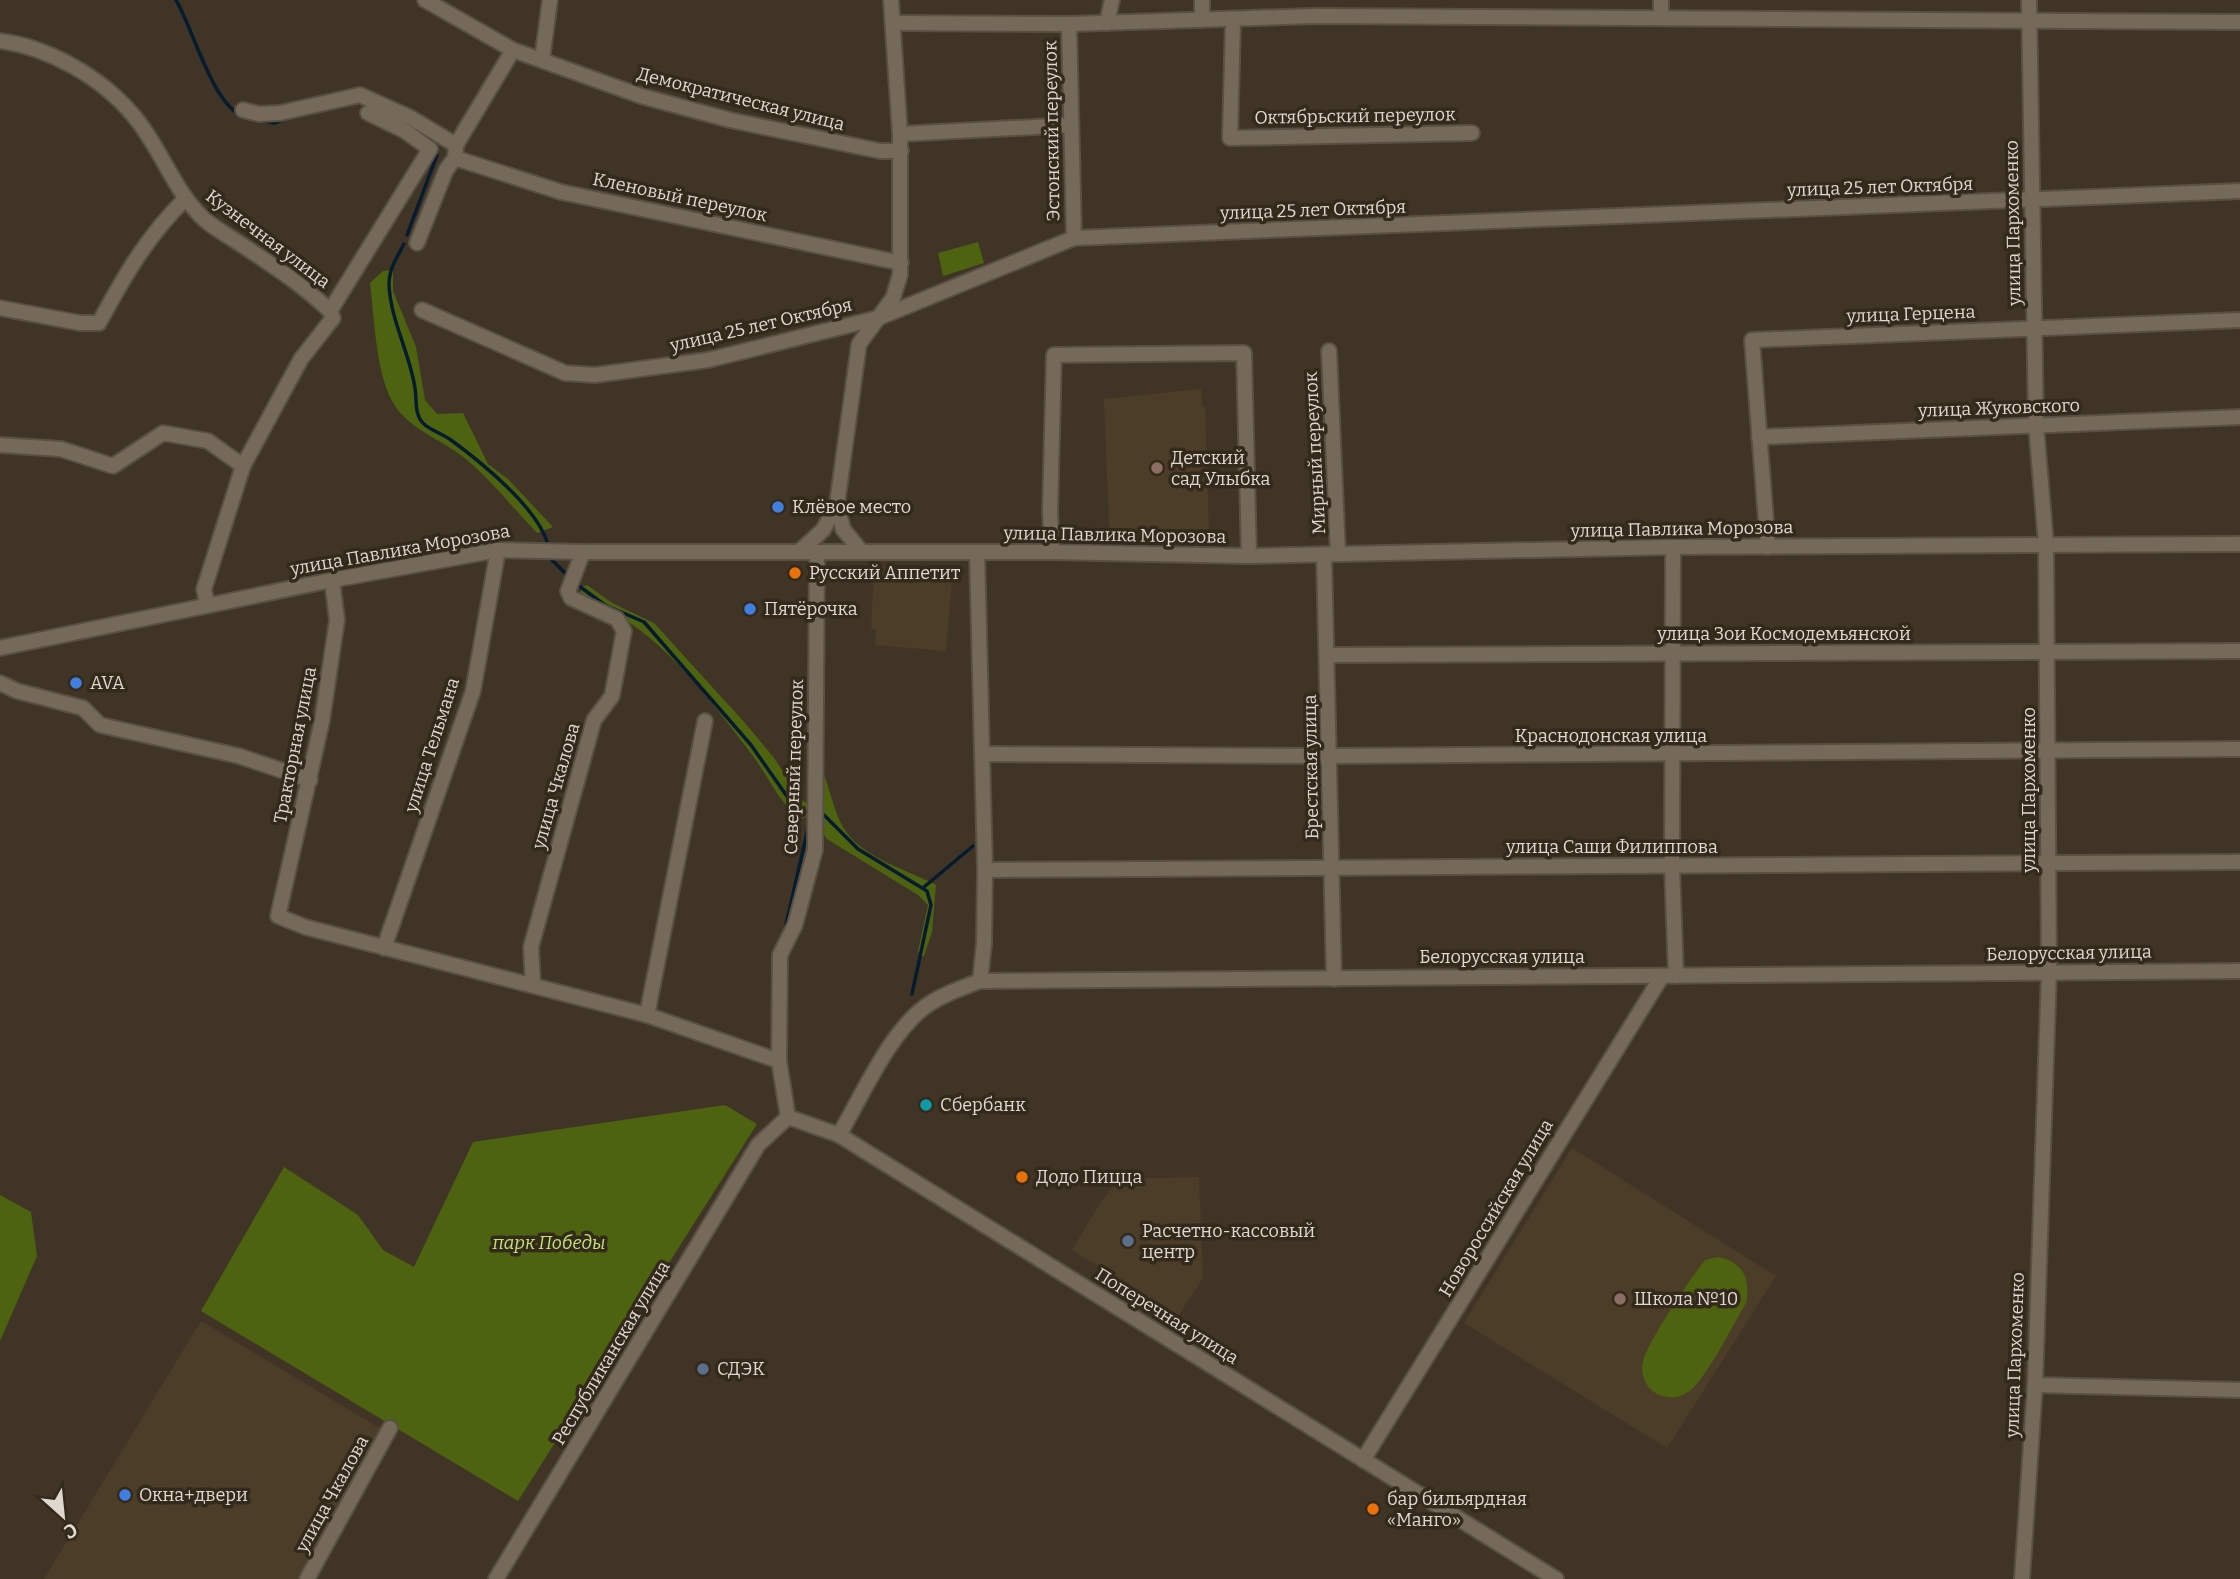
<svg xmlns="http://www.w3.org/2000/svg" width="2240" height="1579" viewBox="0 0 2240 1579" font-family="Bitter,serif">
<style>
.built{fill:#4c3d29}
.green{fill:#4e6310}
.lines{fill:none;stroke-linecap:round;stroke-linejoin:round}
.stream{stroke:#061c2e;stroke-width:3.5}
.minor-casing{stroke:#595044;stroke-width:18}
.minor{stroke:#756959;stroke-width:14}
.education-dot{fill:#8d6e63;stroke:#342a1c;stroke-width:2.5}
.shop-dot{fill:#3f7fe0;stroke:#342a1c;stroke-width:2.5}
.food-dot{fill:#e8710a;stroke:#342a1c;stroke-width:2.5}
.culture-dot{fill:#0f9aa8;stroke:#342a1c;stroke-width:2.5}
.service-dot{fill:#5c6f8a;stroke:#342a1c;stroke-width:2.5}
.labels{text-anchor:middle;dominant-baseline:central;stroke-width:7;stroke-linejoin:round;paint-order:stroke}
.street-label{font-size:18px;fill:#dfd8cf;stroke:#342a1c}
.poi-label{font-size:18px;fill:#dfd8cf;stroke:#342a1c;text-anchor:start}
.park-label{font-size:18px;font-style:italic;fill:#c1e376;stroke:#342a1c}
</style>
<rect width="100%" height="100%" fill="#3f3426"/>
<g class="built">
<path d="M1201,389l1,17 3,1 4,122h-100l-5,-130z"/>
<path d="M874,566h79l-7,85 -71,-6 1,-16h-5z"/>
<path d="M1572,1148l204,128 -109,172 -203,-125z"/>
<path d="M1199,1177l4,101 -25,38 -106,-66 28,-47 19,-24z"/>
<path d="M201,1321l182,109 -81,149h-258z"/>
</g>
<g class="green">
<path d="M978,242l6,21 -41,13 -5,-23z"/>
<path d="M393,270v21l23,56 9,53 12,14 26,-1 25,51 20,15 45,48 -16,6c-24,-25 -45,-52 -71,-74 -23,-19 -61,-31 -75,-60 -15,-29 -17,-83 -21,-116l13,-12z"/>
<path d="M587,585l25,18 42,20 91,100 30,36 24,39 13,9 -3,9 -8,3c-21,-14 -33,-43 -48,-63 -32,-42 -66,-88 -107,-121 -17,-15 -40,-25 -60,-35l-6,-6 2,-7z"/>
<path d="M824,775c7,18 10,36 19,52 18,31 63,42 93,58l-4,47 -8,24 -4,1 -2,-6 10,-46 -10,-10 -91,-56 -6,-9v-49z"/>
<path d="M725,1105l32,19 -239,377 -317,-190 83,-144 74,48 25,35 31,17 59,-125z"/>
<path d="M0,1195l31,17 6,44 -37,85z"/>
<path d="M1718,1257c25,5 33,22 28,46 -16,27 -31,59 -51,83 -21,24 -59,7 -52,-25 4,-18 49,-85 62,-101z"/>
</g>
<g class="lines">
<g class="stream">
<path d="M176,0c17,29 36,102 65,115"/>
<path d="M262,120l12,3 14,-5"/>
<path d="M407,235l30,-80 -2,-11 -18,-15"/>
<path d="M404,244c-7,13 -15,25 -15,40 1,35 21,70 26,104 2,12 -1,27 9,36 6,6 19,10 27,16 30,22 88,69 97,105"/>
<path d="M551,559l15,15"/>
<path d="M579,586l26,19 39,17 107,123 47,67h13"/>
<path d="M821,812l37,37 69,42 4,14 -19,89"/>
<path d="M924,887l49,-41"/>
<path d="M786,925l23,-101"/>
</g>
<g class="minor-casing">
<g id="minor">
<path d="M425,0l88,50 128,46 89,24 150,31h21"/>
<path d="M1661,17v-17"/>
<path d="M1202,20v-20"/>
<path d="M1233,20l-3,118 242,-5"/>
<path d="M894,23l175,1 245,-8 926,6"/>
<path d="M1107,23l5,-23"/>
<path d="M1069,24l5,214"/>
<path d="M0,41c48,6 101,36 133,74 28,32 40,76 72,105 12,10 27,18 40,27 30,20 59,39 85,64"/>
<path d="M542,60l8,-60"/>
<path d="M243,110l16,4 21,-1 80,-18 51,23 45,27"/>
<path d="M900,134l171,-9"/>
<path d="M455,158l106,34 340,71"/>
<path d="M417,243l29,-73 9,-12 1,-13 57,-95"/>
<path d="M0,308l80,15h19c26,-48 47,-85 86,-124"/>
<path d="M422,310l143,63 30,2 113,-15 170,-42 196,-80 1166,-47"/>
<path d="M1329,351l9,203"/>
<path d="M1759,437l481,-20"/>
<path d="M0,445l61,4 52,17 50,-33 45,8 35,25 -39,123 3,16"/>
<path d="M243,466l58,-107 32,-41 -3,-7 100,-162 -25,-18 -37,-18"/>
<path d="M1673,547l-1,319 4,110"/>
<path d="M1768,547l-16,-207 488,-20"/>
<path d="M800,551l23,-21 14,-25"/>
<path d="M861,551l-18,-22 -6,-25 22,-160 34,-46 7,-23v-141l-9,-134"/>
<path d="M977,552l8,318 -1,74 -4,37"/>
<path d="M1052,552l-2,-40 4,-157 190,-2 5,203"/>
<path d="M1324,555l10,424"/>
<path d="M332,580l5,40 -15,101 -44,195 27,11 342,88 132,46 9,56"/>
<path d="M0,648l332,-68 166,-30 85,2h469l197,4 424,-9 567,-3"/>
<path d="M1329,655l911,-4"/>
<path d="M0,683l17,8 66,17 17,17 139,31 71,24"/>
<path d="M983,754l347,2 910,-7"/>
<path d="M985,870l1255,-8"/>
<path d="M384,948l89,-257 25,-141"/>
<path d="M533,985l-2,-38 63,-227 18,-24 12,-65 -7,-12 -46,-21 -3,-7 15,-39"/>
<path d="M647,1015l58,-294"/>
<path d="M779,1061l1,-106 15,-30 20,-75 2,-298"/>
<path d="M839,1135c23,-39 50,-102 87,-129 16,-11 35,-18 54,-25l1260,-10"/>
<path d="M2035,1385l205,5"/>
<path d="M1363,1460l299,-484"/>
<path d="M307,1579l83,-151"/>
<path d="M496,1579l262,-434 30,-28 51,18 717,444"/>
<path d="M2022,1579l13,-194 14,-413 -3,-428 -10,-119 -7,-425"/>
</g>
</g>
<use href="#minor" class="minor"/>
</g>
<g class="education-dot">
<circle cx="1157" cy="468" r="7"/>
<circle cx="1620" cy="1299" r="7"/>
</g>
<g class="shop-dot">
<circle cx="778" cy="507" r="7"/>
<circle cx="750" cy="609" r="7"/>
<circle cx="76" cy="683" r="7"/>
<circle cx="125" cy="1495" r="7"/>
</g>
<g class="food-dot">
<circle cx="795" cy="573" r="7"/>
<circle cx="1022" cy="1177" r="7"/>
<circle cx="1373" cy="1509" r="7"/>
</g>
<circle class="culture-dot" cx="926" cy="1105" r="7"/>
<g class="service-dot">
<circle cx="1128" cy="1241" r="7"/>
<circle cx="703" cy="1369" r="7"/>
</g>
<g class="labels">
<g class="street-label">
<text transform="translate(741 99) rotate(14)">Демократическая улица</text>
<text transform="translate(1355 116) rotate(-1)">Октябрьский переулок</text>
<text transform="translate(1052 131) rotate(-91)">Эстонский переулок</text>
<text transform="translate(1880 187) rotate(-2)">улица 25 лет Октября</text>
<text transform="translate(680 197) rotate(12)">Кленовый переулок</text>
<text transform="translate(1313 210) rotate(-2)">улица 25 лет Октября</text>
<text transform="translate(2013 223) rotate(-91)">улица Пархоменко</text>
<text transform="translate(268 239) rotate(37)">Кузнечная улица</text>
<text transform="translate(1911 314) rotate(-2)">улица Герцена</text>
<text transform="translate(761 325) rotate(-13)">улица 25 лет Октября</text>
<text transform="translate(1999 408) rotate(-2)">улица Жуковского</text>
<text transform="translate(1315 453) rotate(-93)">Мирный переулок</text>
<text transform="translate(1682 529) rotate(-1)">улица Павлика Морозова</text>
<text transform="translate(1115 535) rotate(1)">улица Павлика Морозова</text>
<text transform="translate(400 550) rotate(-10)">улица Павлика Морозова</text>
<text x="1784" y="634">улица Зои Космодемьянской</text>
<text x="1611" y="736">Краснодонская улица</text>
<text transform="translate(295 745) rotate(-79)">Тракторная улица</text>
<text transform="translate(432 745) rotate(-72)">улица Тельмана</text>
<text transform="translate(794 767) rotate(-88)">Северный переулок</text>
<text transform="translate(1311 767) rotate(-91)">Брестская улица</text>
<text transform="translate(556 786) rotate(-74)">улица Чкалова</text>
<text transform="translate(2029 790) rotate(-90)">улица Пархоменко</text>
<text x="1612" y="847">улица Саши Филиппова</text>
<text transform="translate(2069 953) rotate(-1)">Белорусская улица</text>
<text x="1502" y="957">Белорусская улица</text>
<text transform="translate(1496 1208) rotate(-59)">Новороссийская улица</text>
<text transform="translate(1167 1316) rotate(32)">Поперечная улица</text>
<text transform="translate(611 1353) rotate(-59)">Республиканская улица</text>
<text transform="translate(2015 1355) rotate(-88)">улица Пархоменко</text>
<text transform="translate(332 1494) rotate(-61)">улица Чкалова</text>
</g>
<g class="poi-label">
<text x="1171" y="458">Детский<tspan x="1171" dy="21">сад Улыбка</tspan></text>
<text x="792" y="507">Клёвое место</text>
<text x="809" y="573">Русский Аппетит</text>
<text x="764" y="609">Пятёрочка</text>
<text x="90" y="683">AVA</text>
<text x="940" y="1105">Сбербанк</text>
<text x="1036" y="1177">Додо Пицца</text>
<text x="1142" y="1231">Расчетно-кассовый<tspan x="1142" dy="21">центр</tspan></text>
<text x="1634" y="1299">Школа №10</text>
<text x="717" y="1369">СДЭК</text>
<text x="139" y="1495">Окна+двери</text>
<text x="1387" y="1499">бар бильярдная<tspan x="1387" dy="21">«Манго»</tspan></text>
</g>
<g class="park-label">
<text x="549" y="1243">парк Победы</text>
</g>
</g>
<g transform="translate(63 1516) rotate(153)" stroke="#342a1c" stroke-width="5" paint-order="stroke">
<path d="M0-5L12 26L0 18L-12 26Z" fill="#dfd8cf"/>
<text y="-10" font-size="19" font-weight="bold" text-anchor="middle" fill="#dfd8cf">С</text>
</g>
</svg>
